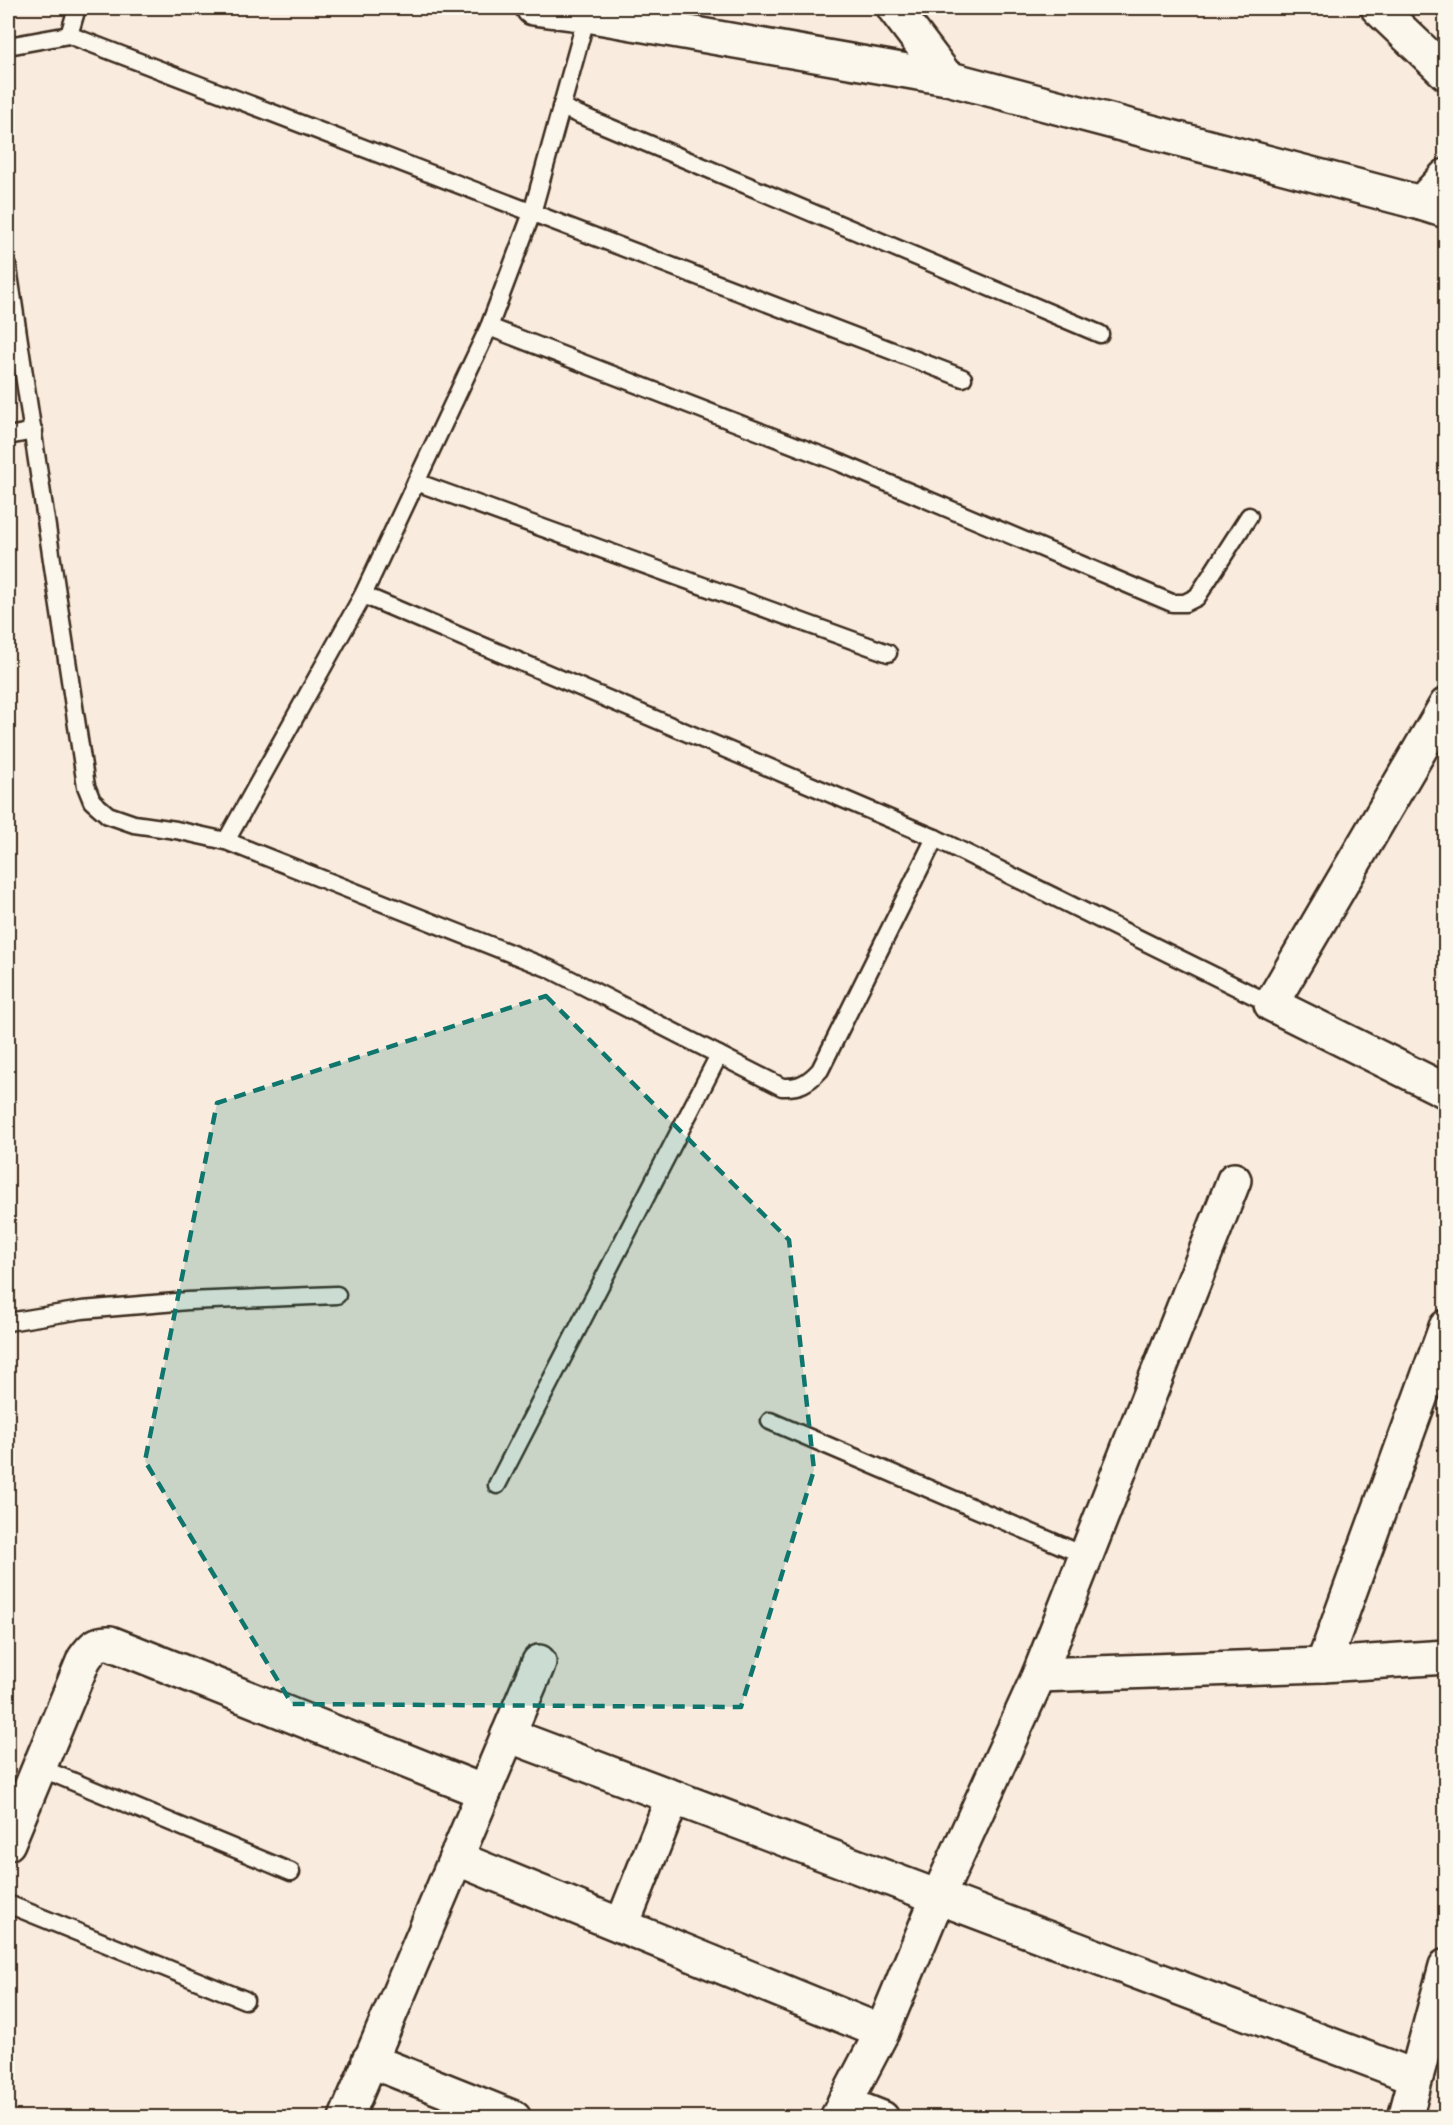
<svg xmlns="http://www.w3.org/2000/svg" width="1453" height="2125" viewBox="0 0 1453 2125" font-family="'Indie Flower',sans-serif">
<style>
.lines{fill:none;stroke-linecap:round;stroke-linejoin:round}
.service-casing{stroke:#3b2a1e;stroke-width:21}
.minor-casing{stroke:#3b2a1e;stroke-width:38}
.service{stroke:#fbf7ec;stroke-width:16}
.minor{stroke:#fbf7ec;stroke-width:33}
.marked{fill:#0f766e;fill-opacity:0.2;stroke:#0f766e;stroke-width:4.5;stroke-dasharray:12 8;stroke-linejoin:round}
</style>
<rect width="100%" height="100%" fill="#f9ebdd"/>
<filter id="ink" filterUnits="userSpaceOnUse"><feTurbulence type="fractalNoise" baseFrequency=".0167" numOctaves="2"/><feDisplacementMap in="SourceGraphic" scale="12" xChannelSelector="R" yChannelSelector="G"/><feConvolveMatrix kernelMatrix="1 2 1 2 8 2 1 2 1" color-interpolation-filters="sRGB"/></filter>
<g filter="url(#ink)">
<g class="lines">
<g class="service-casing">
<g id="service">
<path d="M69,35l8,-27"/>
<path d="M8,46l61,-11 894,343"/>
<path d="M561,107l539,227"/>
<path d="M8,268l78,518 6,15 16,14 26,9 42,6 50,11 324,128 232,118c17,1 26,-4 38,-17l115,-232"/>
<path d="M489,327l349,135 334,141h13l12,-6 52,-81"/>
<path d="M8,436l26,-5"/>
<path d="M416,482l472,171"/>
<path d="M363,595l572,243 336,166"/>
<path d="M226,841l137,-246 126,-268 43,-114 55,-198"/>
<path d="M8,1322l74,-12 106,-9 149,-6"/>
<path d="M770,1421l316,135"/>
<path d="M497,1485l222,-430"/>
<path d="M38,1767l253,105"/>
<path d="M8,1904l237,96"/>
</g>
</g>
<g class="minor-casing">
<g id="minor">
<path d="M533,8l54,7 360,63 474,125 25,8"/>
<path d="M894,8l53,70"/>
<path d="M1378,8l68,65"/>
<path d="M1421,203l25,-27"/>
<path d="M1446,705l-175,299 175,87"/>
<path d="M1323,1665l123,-338"/>
<path d="M1039,1675l284,-10 123,-8"/>
<path d="M508,1735l908,342"/>
<path d="M8,1843l76,-184c8,-11 12,-17 26,-16l374,149"/>
<path d="M456,1858l426,174"/>
<path d="M622,1925l51,-128"/>
<path d="M369,2060l145,58"/>
<path d="M844,2103l38,15"/>
<path d="M346,2118l193,-456"/>
<path d="M837,2118l45,-86 56,-135 101,-222 195,-495"/>
<path d="M1405,2118l41,-152"/>
</g>
</g>
<use href="#service" class="service"/>
<use href="#minor" class="minor"/>
</g>
</g>
<path class="marked" d="M546,996l243,244 25,230 -73,237 -449,-3 -147,-243 72,-358z"/>
<rect width="1453" height="2125" fill="none" stroke="#fbf7ec" stroke-width="30"/>
<rect x="15" y="15" width="1423" height="2095" fill="none" stroke="#3b2a1e" stroke-width="2" filter="url(#ink)"/>
</svg>
